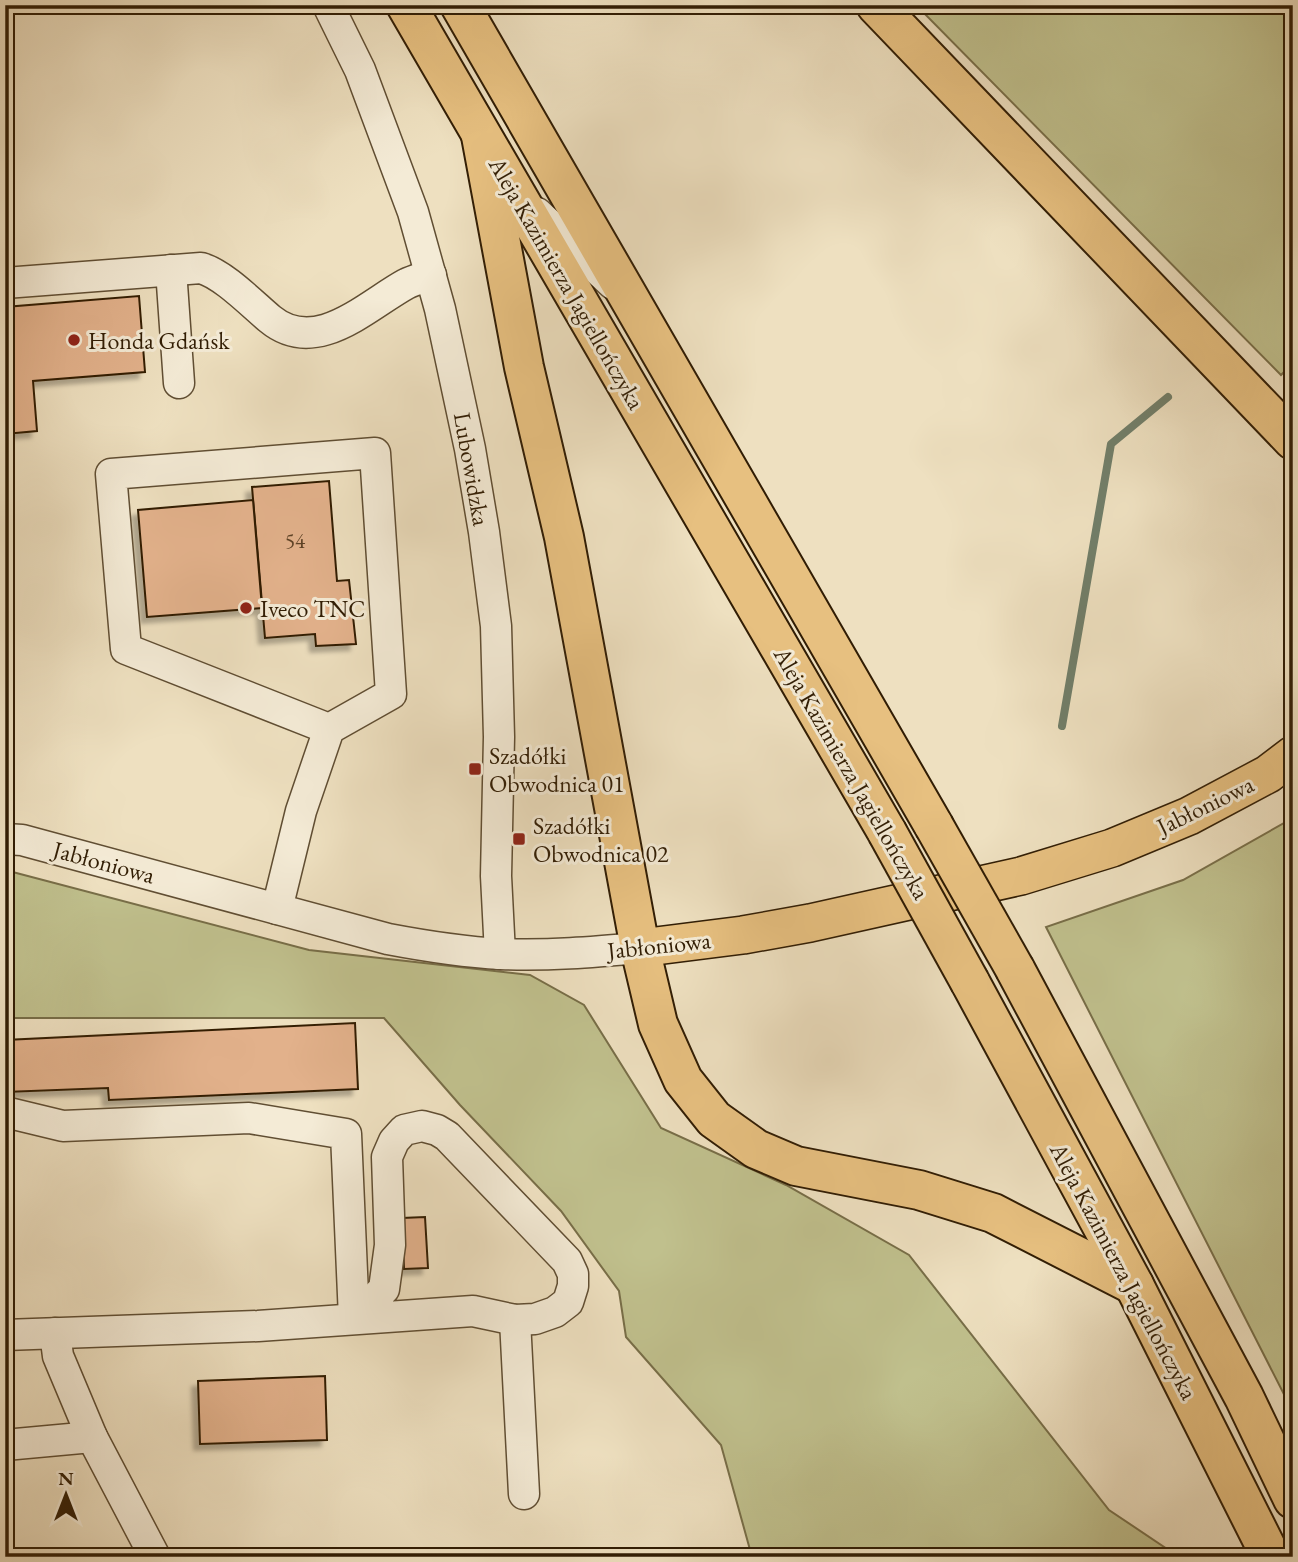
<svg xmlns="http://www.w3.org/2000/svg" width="1298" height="1562" viewBox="0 0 1298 1562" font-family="'EB Garamond',serif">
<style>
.green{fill:#c0c08d;stroke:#786e48;stroke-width:2}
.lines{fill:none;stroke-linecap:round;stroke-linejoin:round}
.stream{stroke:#717e69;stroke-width:8}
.building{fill:#e2b18b;stroke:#311d04;stroke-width:2;filter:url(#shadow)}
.minor-casing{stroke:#604e33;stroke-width:33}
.major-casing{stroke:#311d04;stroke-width:40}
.highway-casing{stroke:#311d04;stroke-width:42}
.minor{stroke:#f4ebd6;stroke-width:30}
.major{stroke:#e7c080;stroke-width:37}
.highway{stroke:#e7c080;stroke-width:38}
.highway-bridge-casing{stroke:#311d04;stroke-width:42;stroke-linecap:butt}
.highway-bridge{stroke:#e7c080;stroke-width:38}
.poi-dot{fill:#8f2418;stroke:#f4ebd6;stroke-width:2.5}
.labels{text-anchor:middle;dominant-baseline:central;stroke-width:6;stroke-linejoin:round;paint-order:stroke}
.number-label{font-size:21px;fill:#5d4226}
.street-label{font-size:24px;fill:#311d04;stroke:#f4ebd6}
.poi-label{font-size:24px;fill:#311d04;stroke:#f4ebd6;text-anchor:start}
</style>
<defs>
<filter id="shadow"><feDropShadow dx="-6" dy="6" stdDeviation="2" flood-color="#0004"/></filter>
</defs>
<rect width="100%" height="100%" fill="#eee0c0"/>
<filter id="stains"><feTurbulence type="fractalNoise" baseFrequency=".00286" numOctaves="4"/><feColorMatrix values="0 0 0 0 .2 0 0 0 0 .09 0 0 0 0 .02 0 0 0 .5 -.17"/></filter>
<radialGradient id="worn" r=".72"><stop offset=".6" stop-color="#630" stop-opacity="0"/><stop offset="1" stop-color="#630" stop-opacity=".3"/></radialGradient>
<g class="green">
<path d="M916,5h377v358l-12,12z"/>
<path d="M1293,818v594l-247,-485 137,-47z"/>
<path d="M5,870l304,80 221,25 54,30 77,123 125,57 123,70 200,255 70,47h-427l-31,-112 -95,-108 -7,-46 -58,-80 -101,-106 -76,-87h-379z"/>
</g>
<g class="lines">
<g class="stream">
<path d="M1292,352l1,-1"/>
<path d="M1062,726l49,-282 57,-47"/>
</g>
</g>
<g class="building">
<path d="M139,296l6,76 -112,9 4,50 -32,3v-127z"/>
<path d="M329,481l8,100 12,-1 7,64 -40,2 -1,-12 -50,4 -13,-151z"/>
<path d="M253,500l9,108 -115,9 -9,-107z"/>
<path d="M355,1023l3,66 -249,11 -1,-12 -103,4v-52z"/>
<path d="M425,1217l3,51 -24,1 -2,-51z"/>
<path d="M325,1376l2,64 -127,4 -2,-63z"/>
<path d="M5,1456h7l1,22h-8z"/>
</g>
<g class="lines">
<g class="minor-casing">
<g id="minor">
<path d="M328,5l32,65 53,142 27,97 30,140 14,83 12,94 3,111 -3,139 4,78"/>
<path d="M537,213l76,71"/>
<path d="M171,270l8,113"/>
<path d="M5,283l196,-15c22,6 50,35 69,51 46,38 96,-13 136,-35 8,-4 17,-6 25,-9"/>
<path d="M5,839l17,1 366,99c37,7 75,13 113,15 46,2 93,-2 139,-6"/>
<path d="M277,909l24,-98 28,-82 62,-35 -16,-241 -264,21 15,175 203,80"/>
<path d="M5,1112l58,14 186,-8 97,16 8,184"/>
<path d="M515,1320l9,174"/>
<path d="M55,1333l3,23 34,81 63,120"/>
<path d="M5,1335l253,-9 215,-15 42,9 20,-1 20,-7 13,-10 5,-16v-12l-6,-13 -120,-125 -10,-6 -15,-4 -18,4 -10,11 -7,16 3,88 -6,44 -30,29"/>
<path d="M5,1445l87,-8"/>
</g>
</g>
<g class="major-casing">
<path id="major" d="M640,948l103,-13 67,-12 211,-47 91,-28 77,-32 79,-42 25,-19"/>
</g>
<g class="highway-casing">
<g id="highway">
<path d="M406,5l481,827"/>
<path d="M460,5l474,821"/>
<path d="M876,5l417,435"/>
<path d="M481,136l43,231 40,170 76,411 18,76 25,56 31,39 42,30 40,17 123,24 74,23 141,72"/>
<path d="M1015,969l229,428 49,102"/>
<path d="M970,982l164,303 137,272"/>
</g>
</g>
<use href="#minor" class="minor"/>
<use href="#major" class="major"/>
<use href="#highway" class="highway"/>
<g class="highway-bridge-casing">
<g id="highway-bridge">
<path d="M934,826l81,143"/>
<path d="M887,832l83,150"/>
</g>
</g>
<use href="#highway-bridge" class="highway-bridge"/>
</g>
<g class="poi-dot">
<circle cx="74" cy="340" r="7"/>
<circle cx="246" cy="608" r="7"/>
<rect x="468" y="762" width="14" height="14" rx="3.5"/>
<rect x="512" y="832" width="14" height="14" rx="3.5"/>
</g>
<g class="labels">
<g class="number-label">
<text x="295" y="540">54</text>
</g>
<g class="street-label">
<text transform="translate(567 283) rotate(60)">Aleja Kazimierza Jagiellończyka</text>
<text transform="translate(472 469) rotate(80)">Lubowidzka</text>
<text transform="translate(852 773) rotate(60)">Aleja Kazimierza Jagiellończyka</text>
<text transform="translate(1205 805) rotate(-26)">Jabłoniowa</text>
<text transform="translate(104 862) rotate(15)">Jabłoniowa</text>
<text transform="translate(659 945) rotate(-6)">Jabłoniowa</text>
<text transform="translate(1124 1271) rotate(62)">Aleja Kazimierza Jagiellończyka</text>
</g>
<g class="poi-label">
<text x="88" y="340">Honda Gdańsk</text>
<text x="260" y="608">Iveco TNC</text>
<text x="489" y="755">Szadółki<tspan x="489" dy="28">Obwodnica 01</tspan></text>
<text x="533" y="825">Szadółki<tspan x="533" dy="28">Obwodnica 02</tspan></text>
</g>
</g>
<rect width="1298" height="1562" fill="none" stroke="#eee0c0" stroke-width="28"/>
<rect x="7" y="7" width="1284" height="1548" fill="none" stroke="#311d04" stroke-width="3.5"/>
<rect x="14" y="14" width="1270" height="1534" fill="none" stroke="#311d04" stroke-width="2"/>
<g transform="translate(66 1495)" stroke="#f4ebd6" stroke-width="5" paint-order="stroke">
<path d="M0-5L12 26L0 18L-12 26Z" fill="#311d04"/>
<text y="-10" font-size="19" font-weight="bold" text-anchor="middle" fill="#311d04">N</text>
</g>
<rect width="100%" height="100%" filter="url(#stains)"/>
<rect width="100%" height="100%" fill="url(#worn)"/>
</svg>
